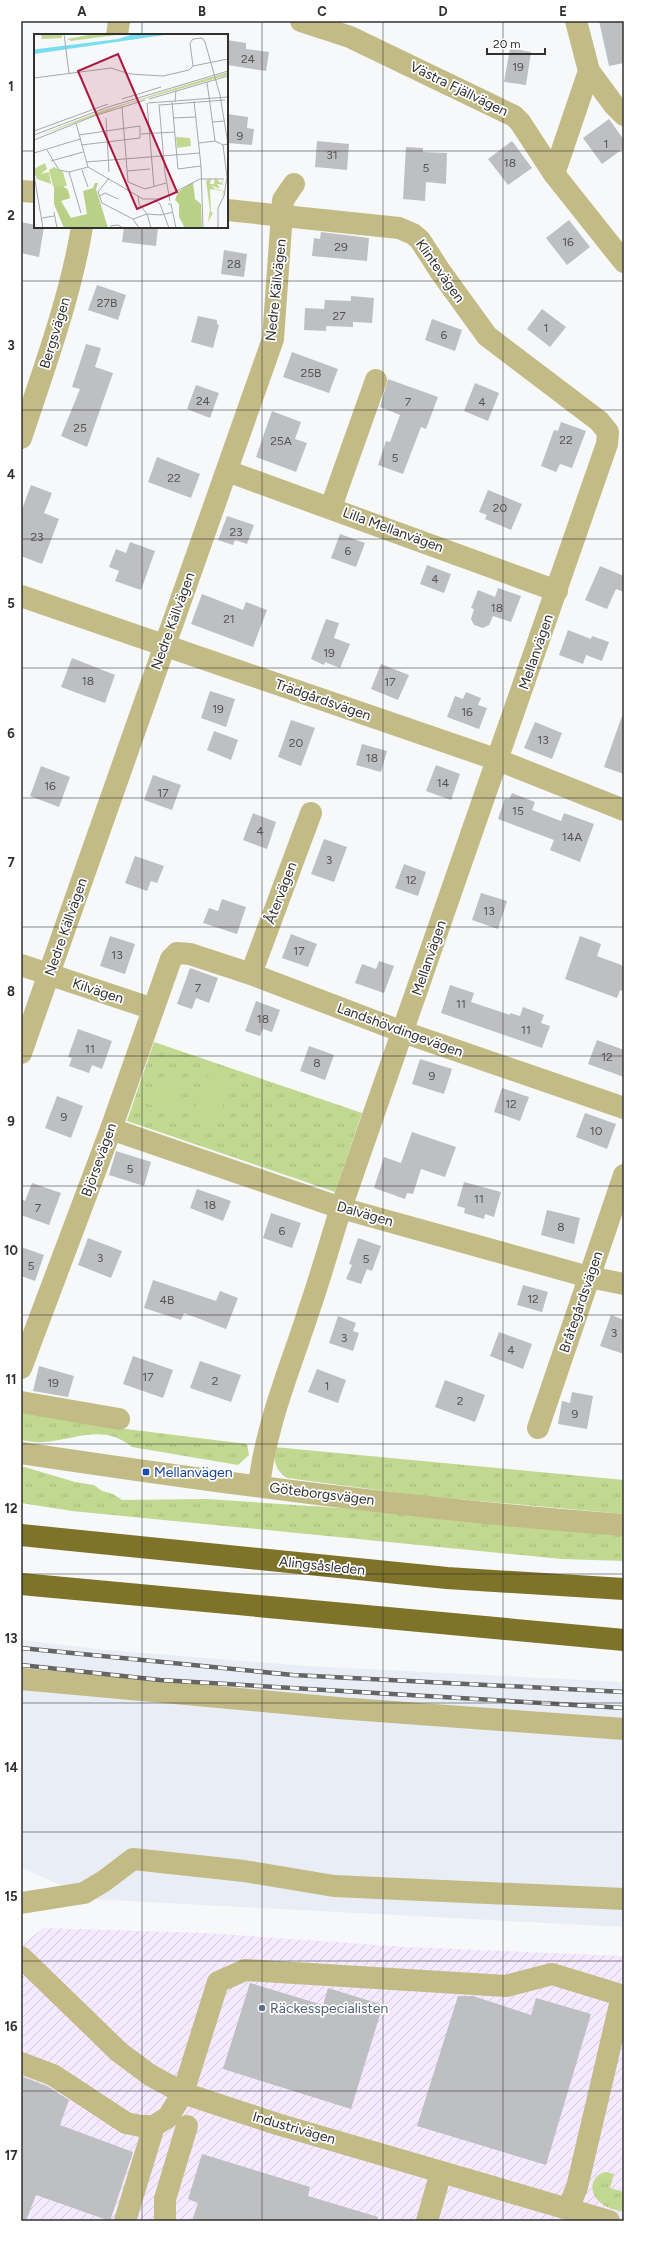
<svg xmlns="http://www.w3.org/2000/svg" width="645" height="2242" viewBox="0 0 645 2242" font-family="Figtree,sans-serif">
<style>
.industrial{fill:url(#industrial-furrows)}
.built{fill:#e9edf6}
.grass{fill:url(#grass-tufts)}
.green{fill:#c1d891}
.building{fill:#bebfc1}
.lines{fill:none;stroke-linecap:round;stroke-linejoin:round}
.minor{stroke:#c3bb86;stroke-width:22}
.highway{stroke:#7e7328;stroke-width:22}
.rail-casing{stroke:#656566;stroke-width:4.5}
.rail{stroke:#fff;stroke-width:3;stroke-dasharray:9;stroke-linecap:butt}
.grid{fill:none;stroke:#303031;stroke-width:1;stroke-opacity:0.55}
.transit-dot{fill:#1a4fb4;stroke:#fff;stroke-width:1.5}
.service-dot{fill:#5c6f8a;stroke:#fff;stroke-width:1.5}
.labels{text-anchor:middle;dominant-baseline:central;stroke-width:3.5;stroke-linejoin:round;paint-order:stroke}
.number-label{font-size:12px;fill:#545455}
.street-label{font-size:14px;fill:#303031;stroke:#fff}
.transit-label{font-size:14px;fill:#164399;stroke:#fff;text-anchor:start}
.service-label{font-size:14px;fill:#4e5e75;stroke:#fff;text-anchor:start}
.inset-road{fill:none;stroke:#a7a8aa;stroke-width:1}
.view{fill:#ab163f;fill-opacity:0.15;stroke:#ab163f;stroke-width:2}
.inset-edge{fill:none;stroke:#303031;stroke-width:2}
.neatline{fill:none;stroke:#303031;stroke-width:1.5}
.grid-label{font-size:13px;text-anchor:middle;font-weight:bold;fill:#303031}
</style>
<defs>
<pattern id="industrial-furrows" width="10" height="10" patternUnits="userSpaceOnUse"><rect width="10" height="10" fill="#f4e9fe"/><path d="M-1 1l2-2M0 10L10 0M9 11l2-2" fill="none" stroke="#d2c8da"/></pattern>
<pattern id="grass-tufts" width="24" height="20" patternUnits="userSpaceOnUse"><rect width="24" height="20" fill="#c1d891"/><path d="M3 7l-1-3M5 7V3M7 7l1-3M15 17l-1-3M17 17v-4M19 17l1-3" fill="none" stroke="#a6ba7e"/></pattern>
</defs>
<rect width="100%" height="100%" fill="#f7f8fa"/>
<path class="industrial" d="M43,1928l162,5 201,14 218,9v265h-603v-275z"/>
<path class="built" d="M21,1640l85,10 200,16 318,16v245l-534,-28 -69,-32z"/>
<g class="grass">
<path d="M154,1042l208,71 -27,79 -208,-71z"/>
<path d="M21,1410l97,18 129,16 2,11 -11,10 -106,-18c-29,-24 -56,-7 -89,-5 -7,1 -15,-1 -22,-2z"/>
<path d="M274,1447l350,33v34l-201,-18 -136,-18c-12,-8 -13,-16 -13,-31z"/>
<path d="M21,1466l54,16 19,3 8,6 11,3 9,6 85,-1 194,13 223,18v31l-62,-2 -490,-48 -51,-8z"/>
<path d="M606,2172l8,2 -4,14 14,4v20c-8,-2 -17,-4 -23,-9 -13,-10 -11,-28 5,-31z"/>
</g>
<g class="green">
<path d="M209,1073l23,9 -18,48 -24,-9z"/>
<path d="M157,1077l27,10 -9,26 -27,-9z"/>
</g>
<g class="building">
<path d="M599,21h25v42l-15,3z"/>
<path d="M227,40l19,3v6l23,3 -3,19 -39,-6z"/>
<path d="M510,48l21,4 -5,33 -22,-3z"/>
<path d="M227,114l21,3 -1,11 7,1 -2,16 -25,-2z"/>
<path d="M609,119l15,21v8l-22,16 -19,-26z"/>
<path d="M317,141l32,3 -2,26 -32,-3z"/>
<path d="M512,141l20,27 -24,17 -20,-26z"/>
<path d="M406,147l17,1v4l24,1 -1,31 -20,-2 -1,19 -22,-2z"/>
<path d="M569,220l21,27 -23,18 -21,-27z"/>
<path d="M21,222l14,3v2h9l-5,30 -18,-4z"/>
<path d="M124,227h34l-2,19 -34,-4z"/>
<path d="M321,232l48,6 -2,23 -55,-5 2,-18 6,1z"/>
<path d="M224,250l23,4 -3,23 -23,-3z"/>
<path d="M97,285l29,10 -8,25 -30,-10z"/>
<path d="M351,296l23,2 -2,25 -19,-1v5l-27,-1v5l-22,-1 1,-22 19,1 1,-9 26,1z"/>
<path d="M542,309l24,18 -16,20 -23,-18z"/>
<path d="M198,316l19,4v4l2,1 -6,23 -22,-6z"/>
<path d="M432,319l30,11 -7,21 -30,-11z"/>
<path d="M86,344l15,4 -6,19 18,6 -26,74 -26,-11 19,-47 -8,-2z"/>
<path d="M292,352l46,17 -9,24 -46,-16z"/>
<path d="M388,379l50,18 -12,32 -5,-2 -18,47 -25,-9 8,-24 4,1 10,-27 -20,-8z"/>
<path d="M475,383l24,10 -11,28 -24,-10z"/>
<path d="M196,385l23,8 -9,25 -23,-9z"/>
<path d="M272,411l29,11 -6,17 12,4 -11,29 -40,-15z"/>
<path d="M561,422l25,9 -14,37 -12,-4 -4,8 -15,-6 13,-36 4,1z"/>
<path d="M157,457l43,17 -9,24 -43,-16z"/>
<path d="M31,485l21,8 -8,20 15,6 -17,45 -21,-8v-44z"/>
<path d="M488,490l34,14 -11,26 -26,-11 2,-4 -8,-3z"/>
<path d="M227,516l27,9 -7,19 -12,-4 -2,5 -15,-5z"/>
<path d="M340,534l25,9 -9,24 -25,-9z"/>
<path d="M130,542l25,9 -14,39 -26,-9 4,-10 -10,-4 7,-18 10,4z"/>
<path d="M427,565l24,9 -7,19 -24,-9z"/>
<path d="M600,566l24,10v16l-8,-3 -9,20 -22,-9z"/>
<path d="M498,588l23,8 -10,26 -18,-6 -4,9 -6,3 -9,-3 -3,-6 3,-10 -3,-1 7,-18 17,7z"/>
<path d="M202,594l41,16 3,-8 21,8 -14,37 -62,-23z"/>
<path d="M326,619l13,4 -5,15 16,6 -10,24 -15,-6 -1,3 -13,-6z"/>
<path d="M568,630l23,9 1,-3 17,6 -7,19 -16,-6 -3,9 -24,-9z"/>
<path d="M72,658l43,17 -10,28 -44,-16z"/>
<path d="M381,664l28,11 -11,25 -27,-11z"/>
<path d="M210,691l25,8 -9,28 -25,-9z"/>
<path d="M466,692l15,6 -3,7 9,3 -8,21 -32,-12 8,-21 8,3z"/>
<path d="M622,716h2v58l-20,-7z"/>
<path d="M291,720l24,8 -14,38 -23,-9z"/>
<path d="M535,722l27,11 -10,26 -28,-11z"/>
<path d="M214,731l24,9 -7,20 -24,-10z"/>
<path d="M362,744l25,7 -6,21 -25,-7z"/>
<path d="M436,765l24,9 -9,26 -25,-9z"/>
<path d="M41,766l29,11 -11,30 -29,-11z"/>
<path d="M153,775l28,10 -9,25 -28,-10z"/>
<path d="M512,793l23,9 -3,8 29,11 3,-8 30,11 -14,38 -30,-12 4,-10 -56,-21 7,-21 4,1z"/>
<path d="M253,813l23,9 -9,27 -24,-9z"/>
<path d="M324,839l23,8 -13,35 -23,-8z"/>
<path d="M135,856l29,10 -7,17 -6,-2 -4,10 -22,-8z"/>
<path d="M404,864l22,8 -8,24 -23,-8z"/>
<path d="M481,893l26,8 -9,28 -26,-9z"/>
<path d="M222,899l24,8 -9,27 -34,-11 6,-15 9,3z"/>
<path d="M291,934l26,10 -9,23 -26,-9z"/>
<path d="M110,936l25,8 -10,30 -25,-8z"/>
<path d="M580,936l21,8 -4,12 27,10v26l-4,-2 -3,8 -52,-19z"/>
<path d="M379,961l15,5 -10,27 -29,-10 7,-19 14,5z"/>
<path d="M190,968l28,10 -9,25 -13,-5 -4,11 -15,-5z"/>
<path d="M450,985l24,8 -3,9 39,13v-2l10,3 3,-9 21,8 -3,8 9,3 -8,22 -101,-35z"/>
<path d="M256,1001l24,9 -8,22 -9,-3 -3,7 -15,-5z"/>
<path d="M78,1029l34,12 -10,28 -10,-4 -3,8 -20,-7 3,-8 -4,-1z"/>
<path d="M597,1040l27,10v27l-36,-13z"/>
<path d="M309,1046l25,9 -9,25 -25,-9z"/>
<path d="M420,1059l32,10 -8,25 -32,-10z"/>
<path d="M502,1088l27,9 -9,24 -26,-9z"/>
<path d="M57,1096l26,10 -12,32 -26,-10z"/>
<path d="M585,1113l31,11 -9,25 -31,-12z"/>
<path d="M412,1132l44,15 -11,30 -24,-8 -8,25 -6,-1 -2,6 -31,-11 10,-31 17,6z"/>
<path d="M116,1151l35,11 -7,24 -35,-11z"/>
<path d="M464,1182l37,10 -7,25 -9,-3 -1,5 -20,-6 1,-5 -8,-2z"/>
<path d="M32,1183l29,10 -12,32 -28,-10v-16l4,2z"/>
<path d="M197,1189l34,12 -8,20 -33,-13z"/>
<path d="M547,1210l33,8 -6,26 -33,-9z"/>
<path d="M271,1213l30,10 -9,25 -29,-10z"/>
<path d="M88,1238l34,13 -11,27 -33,-13z"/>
<path d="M358,1238l23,8 -9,25 -5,-2 -6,15 -15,-5 6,-14 -3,-1z"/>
<path d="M21,1247l23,8 -9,26 -14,-5z"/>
<path d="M153,1280l63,21 4,-10 18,7 -12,31 -42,-16 -3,7 -37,-12z"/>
<path d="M523,1285l25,7 -6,20 -25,-7z"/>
<path d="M611,1315l13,5v34l-24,-8z"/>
<path d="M338,1316l18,7 -3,8 6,2 -6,18 -24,-8z"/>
<path d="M499,1332l33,12 -9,25 -33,-13z"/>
<path d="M133,1356l40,14 -10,28 -40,-14z"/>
<path d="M200,1361l41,14 -10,27 -41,-14z"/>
<path d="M39,1366l35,10 -6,21 -35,-6z"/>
<path d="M317,1369l29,11 -8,23 -30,-11z"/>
<path d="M445,1380l40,15 -10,27 -40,-15z"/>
<path d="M572,1392l21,4 -6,33 -29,-5 4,-23 8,2z"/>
<path d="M250,1983l73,22 5,-17 55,17 -32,104 -128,-40z"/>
<path d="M458,1996h15l58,19 5,-17 55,16 -45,151 -129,-39z"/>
<path d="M21,2076l26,10 22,14 -9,25 73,27 -23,69 -74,-26 -10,26h-5z"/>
<path d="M202,2154l108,33 -2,9 70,21 -1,4h-185l6,-18 -10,-4z"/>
</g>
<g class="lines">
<g class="minor">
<path d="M301,21l49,16 164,79 6,6 34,52 70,88"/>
<path d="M117,35l2,-14"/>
<path d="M589,71l25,34 10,10"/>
<path d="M554,174l35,-103 -13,-50"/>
<path d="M21,191l14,1"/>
<path d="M227,210l172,18 14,6 7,6 20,31 47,65 112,85 9,11 -1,12 -266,764c-11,34 -20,68 -32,102 -19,59 -43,114 -50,176"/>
<path d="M21,438c23,-70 49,-139 61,-211"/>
<path d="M227,471l330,120"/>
<path d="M331,507l45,-127"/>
<path d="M21,596l477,164 126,50"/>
<path d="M21,965l132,44"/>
<path d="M251,974l60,-161"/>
<path d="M21,1053l252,-714 10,-139 11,-16"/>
<path d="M111,1129l230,79 248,69 35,7"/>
<path d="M21,1368l90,-239 60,-170 6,-6 13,1 61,20 152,58 221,76"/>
<path d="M21,1402l98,17"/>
<path d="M538,1428l86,-253"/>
<path d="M21,1453c200,30 401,57 603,72"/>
<path d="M21,1679l317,29 286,21"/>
<path d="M21,1903l63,-10 20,-12 29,-22 111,12 90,15 290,13"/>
<path d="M21,1957l98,95 31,23 33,18 94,31 332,97"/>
<path d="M21,2063l32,12 73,48 15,3h13l14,-9 15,-24 35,-111 27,-12 261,16 46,-12 72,22"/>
<path d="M568,2209l9,-22 45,-191"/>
<path d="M125,2221l29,-95"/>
<path d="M165,2221v-22l22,-73"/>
<path d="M427,2221l14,-49"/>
</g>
<g class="highway">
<path d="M21,1535l426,43 177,11"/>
<path d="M21,1584l603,56"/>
</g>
<g class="rail-casing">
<g id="rail">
<path d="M21,1648l272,27 331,17"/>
<path d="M21,1665l139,15 464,28"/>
</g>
</g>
<use href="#rail" class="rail"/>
</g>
<path class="grid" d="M142,21v14M262,21v2200M383,21v2200M503,21v2200M21,151h14M227,151h397M142,227v1994M21,281h603M21,410h603M21,539h603M21,668h603M21,798h603M21,927h603M21,1056h603M21,1186h603M21,1315h603M21,1444h603M21,1574h603M21,1703h603M21,1832h603M21,1961h603M21,2091h603"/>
<rect class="transit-dot" x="142" y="1468" width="8" height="8" rx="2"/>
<circle class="service-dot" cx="262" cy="2008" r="4"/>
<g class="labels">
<g class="number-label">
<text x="248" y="59">24</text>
<text x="518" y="67">19</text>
<text x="240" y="136">9</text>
<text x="606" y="144">1</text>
<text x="332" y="155">31</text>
<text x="510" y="163">18</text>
<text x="426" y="168">5</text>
<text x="568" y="242">16</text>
<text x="341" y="247">29</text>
<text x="234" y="264">28</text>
<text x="107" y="303">27B</text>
<text x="339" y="316">27</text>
<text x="546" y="328">1</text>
<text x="444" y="335">6</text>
<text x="311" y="373">25B</text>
<text x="203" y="401">24</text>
<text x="408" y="402">7</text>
<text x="482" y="402">4</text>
<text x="80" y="428">25</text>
<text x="566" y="440">22</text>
<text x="281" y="441">25A</text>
<text x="395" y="458">5</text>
<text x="174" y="478">22</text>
<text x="500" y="508">20</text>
<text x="236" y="532">23</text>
<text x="37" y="537">23</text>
<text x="348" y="551">6</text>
<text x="435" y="579">4</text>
<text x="497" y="608">18</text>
<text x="229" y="619">21</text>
<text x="329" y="653">19</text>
<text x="88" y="681">18</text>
<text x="390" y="682">17</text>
<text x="218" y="709">19</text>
<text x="467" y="712">16</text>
<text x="543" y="740">13</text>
<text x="296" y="743">20</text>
<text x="372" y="758">18</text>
<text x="443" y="783">14</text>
<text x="50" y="786">16</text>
<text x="163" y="793">17</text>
<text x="518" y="811">15</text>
<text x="260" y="831">4</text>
<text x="572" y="837">14A</text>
<text x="329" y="860">3</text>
<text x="411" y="880">12</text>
<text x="489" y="911">13</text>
<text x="299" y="951">17</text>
<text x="117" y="955">13</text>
<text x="198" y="988">7</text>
<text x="461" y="1004">11</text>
<text x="263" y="1019">18</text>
<text x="526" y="1030">11</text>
<text x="90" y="1049">11</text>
<text x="607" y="1057">12</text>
<text x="317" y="1063">8</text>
<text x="432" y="1076">9</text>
<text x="511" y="1104">12</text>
<text x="64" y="1117">9</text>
<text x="596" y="1131">10</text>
<text x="130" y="1169">5</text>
<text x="479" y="1199">11</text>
<text x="210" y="1205">18</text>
<text x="38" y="1208">7</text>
<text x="561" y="1227">8</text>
<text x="282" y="1231">6</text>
<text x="100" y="1258">3</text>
<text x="366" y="1259">5</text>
<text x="31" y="1266">5</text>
<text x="533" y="1299">12</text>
<text x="167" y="1300">4B</text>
<text x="614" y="1333">3</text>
<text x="344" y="1338">3</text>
<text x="511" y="1350">4</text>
<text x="148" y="1377">17</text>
<text x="215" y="1381">2</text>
<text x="53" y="1383">19</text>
<text x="327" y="1386">1</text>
<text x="460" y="1401">2</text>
<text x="575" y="1414">9</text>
</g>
<g class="street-label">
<text transform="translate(459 89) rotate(26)">Västra Fjällvägen</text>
<text transform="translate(440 271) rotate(55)">Klintevägen</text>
<text transform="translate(276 290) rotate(-84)">Nedre Källvägen</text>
<text transform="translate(55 333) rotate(-73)">Bergsvägen</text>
<text transform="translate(393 530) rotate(20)">Lilla Mellanvägen</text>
<text transform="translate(173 621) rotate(-70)">Nedre Källvägen</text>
<text transform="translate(536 652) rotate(-71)">Mellanvägen</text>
<text transform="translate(323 700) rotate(19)">Trädgårdsvägen</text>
<text transform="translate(281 893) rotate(-69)">Återvägen</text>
<text transform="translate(66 927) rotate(-71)">Nedre Källvägen</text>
<text transform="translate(429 958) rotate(-71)">Mellanvägen</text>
<text transform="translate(98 991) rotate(18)">Kilvägen</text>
<text transform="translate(400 1030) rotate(20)">Landshövdingevägen</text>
<text transform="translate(99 1160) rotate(-70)">Björsevägen</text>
<text transform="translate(365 1214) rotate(16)">Dalvägen</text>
<text transform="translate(581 1302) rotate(-71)">Bråtegårdsvägen</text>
<text transform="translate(322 1494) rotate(7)">Göteborgsvägen</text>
<text transform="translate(322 1566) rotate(6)">Alingsåsleden</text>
<text transform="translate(294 2128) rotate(16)">Industrivägen</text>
</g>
<g class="transit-label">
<text x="154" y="1472">Mellanvägen</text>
</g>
<g class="service-label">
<text x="270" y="2008">Räckesspecialisten</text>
</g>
</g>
<g transform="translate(34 34)">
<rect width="194" height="194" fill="#f7f8fa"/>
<path d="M59,0h31l-53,7 -4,-2zM194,38v3l-98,28 -95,34 66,-26zM142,103l14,1 1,8 -14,2zM11,129l2,6 -6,5 8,-2 2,12 -14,-5 -3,-7v-3zM20,133l9,5 4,14h-14l-4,-16zM177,144l-1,6h4l1,-6 6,5 3,-4 -2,5 2,1 -7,-1 3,4h-3l-6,-3 5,5 1,-1 7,2 -2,7 1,-7 -13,-2 1,23 2,1 -5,9 2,-12 -4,-29z" fill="#c1d891"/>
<path d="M159,148l2,17 6,5 1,24h-17l-6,-11v-13l-4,-4 3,-8zM61,149h3l-2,6 12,39h-44l-10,-24v-18h9l5,4 2,8 -9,3 10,17 16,-4 -4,-23 10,-3z" fill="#b9d087"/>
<path d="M4,0h24v4l-20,1 -1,-4z" fill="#c1d891"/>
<path d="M100,0h37l-137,20v-4l4,-1 80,-10z" fill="#76deef"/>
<path class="inset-road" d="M30,0l5,39M159,32l-3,-23 3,-4 9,-1 3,4 15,53 8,49 -5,1 -8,-4 -16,2M0,44l77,-10 19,6 33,2 26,-6 4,-4 35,-7M173,48l8,59M88,65l39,-12M115,65l79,-23M160,67l7,65 2,62M138,68l6,67 23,-3M141,68l1,-12M113,69l7,84M114,69l80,-6M125,70l6,69 5,28M126,71l65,-5M88,73l6,75 17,7 21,-6M72,84l3,54M139,84l23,-1M178,88l13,-1M42,89l12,44M0,97l74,-27M107,100l34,-2M0,101l74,-28 120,-36M45,101l61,-9v12l-59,7M0,106l60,-24 51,-16M13,116l12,20 10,2 19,-5M0,119l46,-14M17,127l32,-9M52,128l114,-9M54,133l55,32h15l11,-4 31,-16h24M48,136l6,17M93,137l23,-2M35,138l12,41M0,141l9,53M75,144l-11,14 4,11 31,16 6,9M65,162l6,-3 13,6M104,162l1,8 8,10 4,14M120,166l6,4 9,24M134,170h3l5,24M20,178l3,16M8,184l12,-2M99,185l14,-5 14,1 12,-3M76,192l8,-1 5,3M184,194v-20l6,-12 3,-19 -4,-32"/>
<path class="view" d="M84,20l59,138 -40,17 -59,-138z"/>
<rect width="194" height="194" class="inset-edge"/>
</g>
<rect width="645" height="2242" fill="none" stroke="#ffffff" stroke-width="44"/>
<path d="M487 48v6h58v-6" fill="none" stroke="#303031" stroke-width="2"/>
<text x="493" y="48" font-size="12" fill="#303031" stroke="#ffffff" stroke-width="3" paint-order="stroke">20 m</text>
<rect x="22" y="22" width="601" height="2198" class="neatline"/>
<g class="grid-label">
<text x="82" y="16">A</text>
<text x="202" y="16">B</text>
<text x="322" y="16">C</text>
<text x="443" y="16">D</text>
<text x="563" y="16">E</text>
<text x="11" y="91">1</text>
<text x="11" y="220">2</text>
<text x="11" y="350">3</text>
<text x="11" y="479">4</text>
<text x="11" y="608">5</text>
<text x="11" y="738">6</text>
<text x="11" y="867">7</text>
<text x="11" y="996">8</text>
<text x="11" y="1126">9</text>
<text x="11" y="1255">10</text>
<text x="11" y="1384">11</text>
<text x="11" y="1513">12</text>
<text x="11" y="1643">13</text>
<text x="11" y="1772">14</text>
<text x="11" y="1901">15</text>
<text x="11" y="2031">16</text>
<text x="11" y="2160">17</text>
</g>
</svg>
